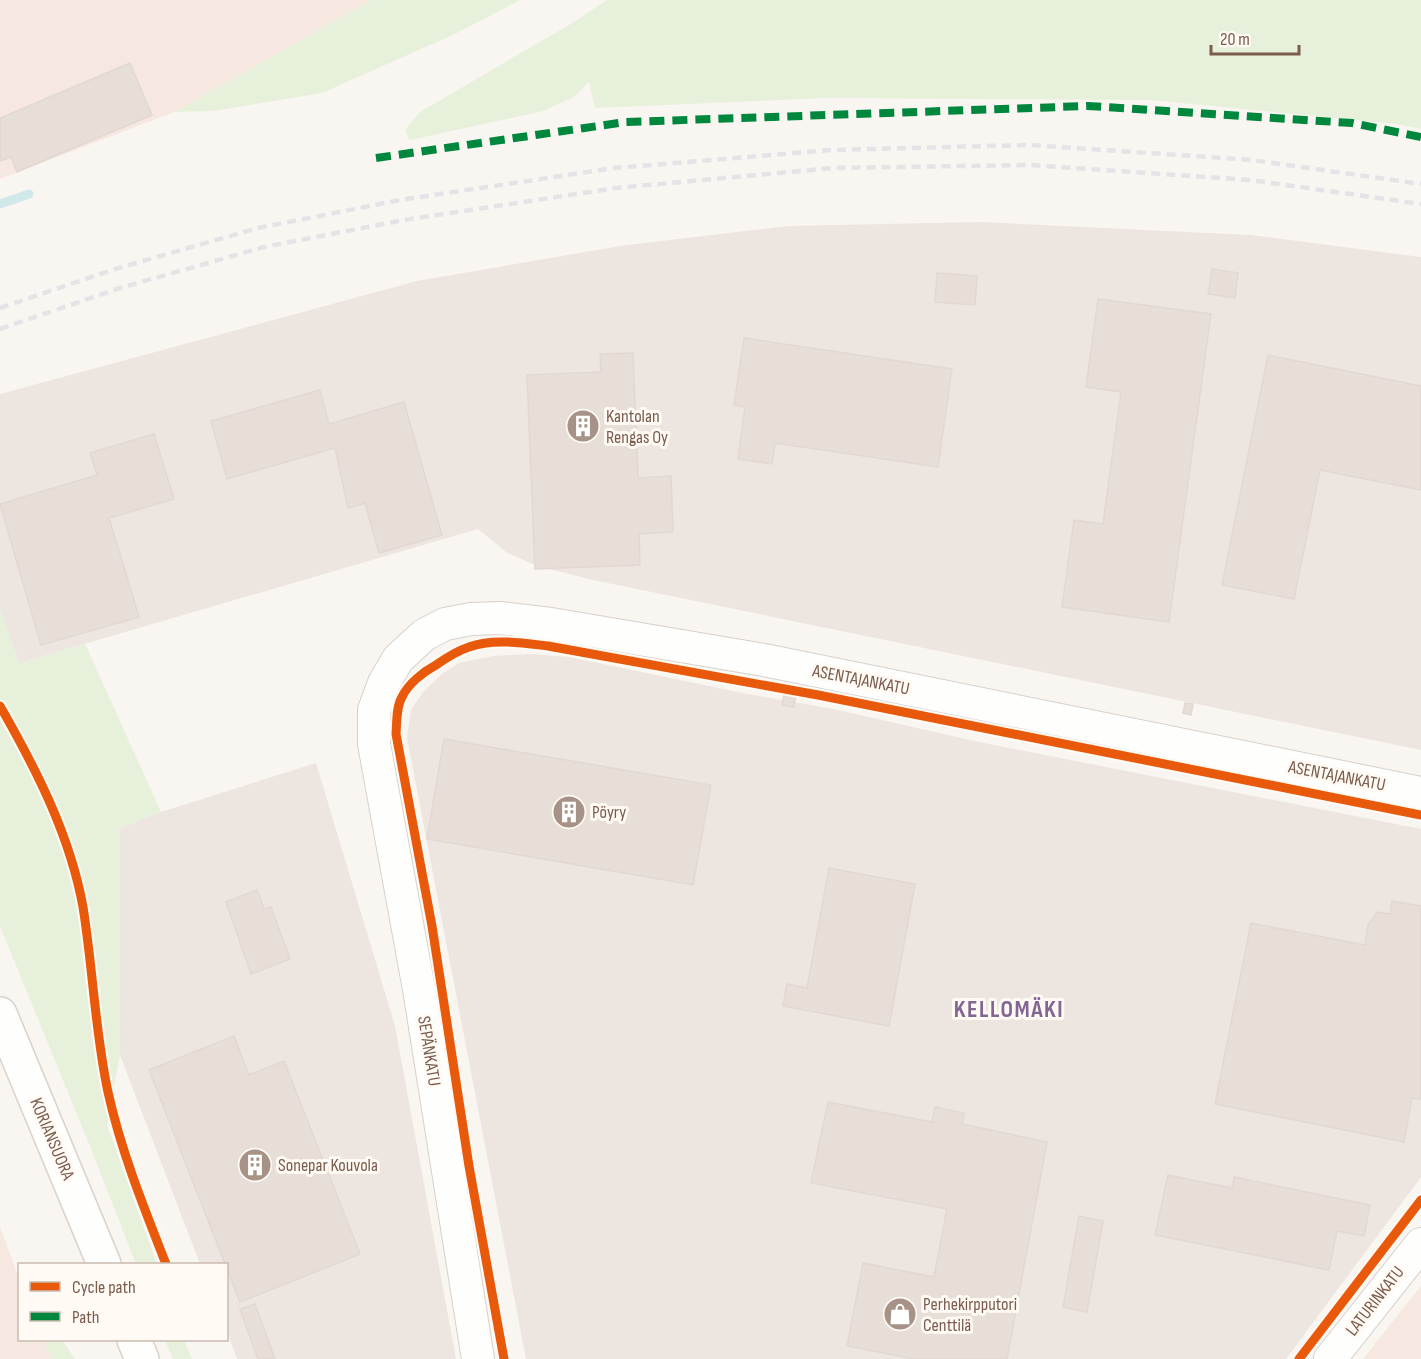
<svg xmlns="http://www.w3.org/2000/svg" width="1421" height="1359" viewBox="0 0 1421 1359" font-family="'Sofia Sans Condensed',sans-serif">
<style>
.commercial{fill:#f6e8e1}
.industrial{fill:#ede5e0}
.green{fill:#e7f0db}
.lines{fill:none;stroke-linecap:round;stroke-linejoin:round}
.stream{stroke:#d0e8ea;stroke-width:9}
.building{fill:#e6ded7;stroke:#e2d8d2;stroke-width:1.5}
.street-casing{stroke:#d7d1cb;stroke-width:34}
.secondary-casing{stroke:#d9d2cb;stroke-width:36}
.street{stroke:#fefefd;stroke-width:32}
.secondary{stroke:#fefefd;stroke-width:33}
.rail{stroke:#e6e3e7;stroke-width:4.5;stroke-dasharray:9 6;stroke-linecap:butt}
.quiet{stroke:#00873e;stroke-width:8;stroke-dasharray:15 8;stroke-linecap:butt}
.cycleway-casing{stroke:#fffaf3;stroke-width:13}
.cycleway{stroke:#e8590c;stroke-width:9}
.labels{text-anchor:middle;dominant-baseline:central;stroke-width:6;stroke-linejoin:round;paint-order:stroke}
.poi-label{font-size:18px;fill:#7a5c4d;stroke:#fffaf3;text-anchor:start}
.street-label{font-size:18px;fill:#7a5c4d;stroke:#fffaf3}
.district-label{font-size:24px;font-weight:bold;letter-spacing:1.5px;fill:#846695;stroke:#fffaf3}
</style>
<rect width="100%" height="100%" fill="#f9f5f0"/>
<g class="commercial">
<path d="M0,0h371l-197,112 -174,67z"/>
<path d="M0,1227l19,51 1,62h24l7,19h-51z"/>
<path d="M1421,1286v73h-58z"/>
</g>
<g class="industrial">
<path d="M980,222l270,13 171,22v493l-828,-170 -56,-14 -31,-14 -28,-23 -459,134 -19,-54v-215l417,-113 203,-35 168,-20z"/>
<path d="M529,654l40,3 174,36 90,16 146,33 442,87v348l-135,182h-760l-119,-621 4,-28 12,-18 19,-18 17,-11 34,-7z"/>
<path d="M316,763l79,263 61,333h-219l-10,-27 -1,-68h-26l-80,-209v-227l41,-16z"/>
</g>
<g class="green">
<path d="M371,0h149l-65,34 -133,59 -109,18 -39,1z"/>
<path d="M607,0h814v129l-24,-5 -247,-24 -323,-2 -232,10 -6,-26 -15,15 -31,14 -133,29 -5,-10 15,-18 154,-90z"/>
<path d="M0,609l19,54 66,-19 76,168 -41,16v227l-13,70 50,139h-21l-44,-113 -92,-225z"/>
<path d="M44,1340h18l13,19h-24z"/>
<path d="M165,1340h19l8,19h-19z"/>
</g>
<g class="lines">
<path class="stream" d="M0,204l29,-10"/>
</g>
<g class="building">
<path d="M130,63l22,52 -135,57 -6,-15 -11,4v-43z"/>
<path d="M1212,269l26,4 -3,25 -27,-4z"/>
<path d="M937,273l40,3 -2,29 -40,-3z"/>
<path d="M1098,299l113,15 -42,308 -107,-15 12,-87 29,4 18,-132 -35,-5z"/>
<path d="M744,338l208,31 -14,98 -163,-24 -3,21 -34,-5 7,-52 -11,-2z"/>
<path d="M633,353l5,125 33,-2 2,56 -34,2 1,31 -105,4 -8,-194 74,-3 -1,-18z"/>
<path d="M1268,355l153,31v104l-101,-20 -26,129 -72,-14z"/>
<path d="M320,390l9,34 75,-22 38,133 -63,18 -14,-50 -17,5 -13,-60 -108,31 -16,-58z"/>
<path d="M154,434l20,65 -65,19 30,99 -98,28 -41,-141 97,-29 -7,-22z"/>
<path d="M785,691l11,3 -2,13 -12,-2z"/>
<path d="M1185,703l8,1 -2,11 -8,-2z"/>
<path d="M444,739l267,46 -18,100 -266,-46z"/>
<path d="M829,868l86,16 -26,142 -106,-20 4,-22 20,4z"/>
<path d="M257,890l7,19 7,-2 19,52 -39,15 -25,-72z"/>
<path d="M1392,901l29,5v193l-9,-1 -8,44 -189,-38 36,-181 114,22 3,-20 9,-13 13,2z"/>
<path d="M234,1036l15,39 35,-14 76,193 -120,48 -91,-232z"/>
<path d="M828,1102l104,20 3,-15 29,6 -2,11 85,18 -40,217h-93l-67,-13 16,-83 71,14 13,-68 -136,-26z"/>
<path d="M1168,1175l64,13 2,-11 136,28 -6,31 -27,-5 -8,39 -174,-35z"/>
<path d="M1079,1216l24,5 -16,91 -24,-5z"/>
<path d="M255,1304l20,55h-17l-18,-50z"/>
</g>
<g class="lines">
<g class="street-casing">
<g id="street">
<path d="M478,1359l-59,-370 -45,-245v-34l10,-27 14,-24 26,-24 21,-11 26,-5 29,-1 51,6 213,36 657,133"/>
<path d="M1330,1359l91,-115"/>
</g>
</g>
<g class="secondary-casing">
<g id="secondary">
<path d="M0,1014l104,250"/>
<path d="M134,1340l8,19"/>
</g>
</g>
<use href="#street" class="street"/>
<use href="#secondary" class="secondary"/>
<g class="rail">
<path d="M0,308l115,-39 143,-41 142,-28 214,-32 218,-18 198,-5 222,15 169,24"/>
<path d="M0,329l120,-41 144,-41 140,-27 212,-32 217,-20 197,-3 220,15 171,24"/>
</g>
<path class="quiet" d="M376,158l250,-36 462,-16 264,17 69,14"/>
<g class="cycleway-casing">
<g id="cycleway">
<path d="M0,706c36,63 70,129 83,201 10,62 12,125 25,185 13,59 36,116 58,172"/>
<path d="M504,1359l-35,-193 -37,-240 -36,-192c1,-12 0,-27 6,-37 6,-13 21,-25 34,-32 10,-7 21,-14 33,-18 24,-9 54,-4 79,-1l270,49 603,120"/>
<path d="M1299,1359l122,-159"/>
</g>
</g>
<use href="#cycleway" class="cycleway"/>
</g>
<defs>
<g id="building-disc" transform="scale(1.725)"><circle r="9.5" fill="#a69286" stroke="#fffaf3"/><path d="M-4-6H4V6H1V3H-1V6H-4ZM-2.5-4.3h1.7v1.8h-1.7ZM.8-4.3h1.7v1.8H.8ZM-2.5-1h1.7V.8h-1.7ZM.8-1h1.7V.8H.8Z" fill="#fff"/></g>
<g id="shop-disc" transform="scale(1.725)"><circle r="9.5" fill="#a69286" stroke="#fffaf3"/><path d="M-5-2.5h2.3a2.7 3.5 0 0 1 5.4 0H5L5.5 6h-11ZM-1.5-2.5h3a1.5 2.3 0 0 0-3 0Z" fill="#fff"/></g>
</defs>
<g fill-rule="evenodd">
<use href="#building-disc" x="583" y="426"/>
<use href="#building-disc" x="569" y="812"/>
<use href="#building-disc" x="255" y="1165"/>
<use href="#shop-disc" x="900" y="1314"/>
</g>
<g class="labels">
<g class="poi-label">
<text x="606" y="416">Kantolan<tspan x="606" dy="21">Rengas Oy</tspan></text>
<text x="592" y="812">Pöyry</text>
<text x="278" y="1165">Sonepar Kouvola</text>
<text x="923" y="1304">Perhekirpputori<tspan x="923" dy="21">Centtilä</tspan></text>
</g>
<g class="street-label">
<text transform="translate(861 680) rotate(11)">ASENTAJANKATU</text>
<text transform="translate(1337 776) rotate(11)">ASENTAJANKATU</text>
<text transform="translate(429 1051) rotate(81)">SEPÄNKATU</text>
<text transform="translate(52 1139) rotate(67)">KORIANSUORA</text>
<text transform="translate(1375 1301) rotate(-52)">LATURINKATU</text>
</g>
<g class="district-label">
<text x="1009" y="1009">KELLOMÄKI</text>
</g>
</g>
<rect x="18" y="1263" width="210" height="78" fill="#fffaf3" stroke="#cabbb1" stroke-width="1.5"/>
<rect x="30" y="1282" width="30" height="9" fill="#e8590c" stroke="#cabbb1" stroke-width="1.5"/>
<text x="72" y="1293" font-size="18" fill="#7a5c4d">Cycle path</text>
<rect x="30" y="1312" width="30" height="9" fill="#00873e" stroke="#cabbb1" stroke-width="1.5"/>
<text x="72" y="1323" font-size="18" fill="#7a5c4d">Path</text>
<path d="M1211 45v9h88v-9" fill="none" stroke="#7a5c4d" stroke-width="3"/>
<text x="1220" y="45" font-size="18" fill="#7a5c4d" stroke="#fffaf3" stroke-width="4.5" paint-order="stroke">20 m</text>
</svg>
